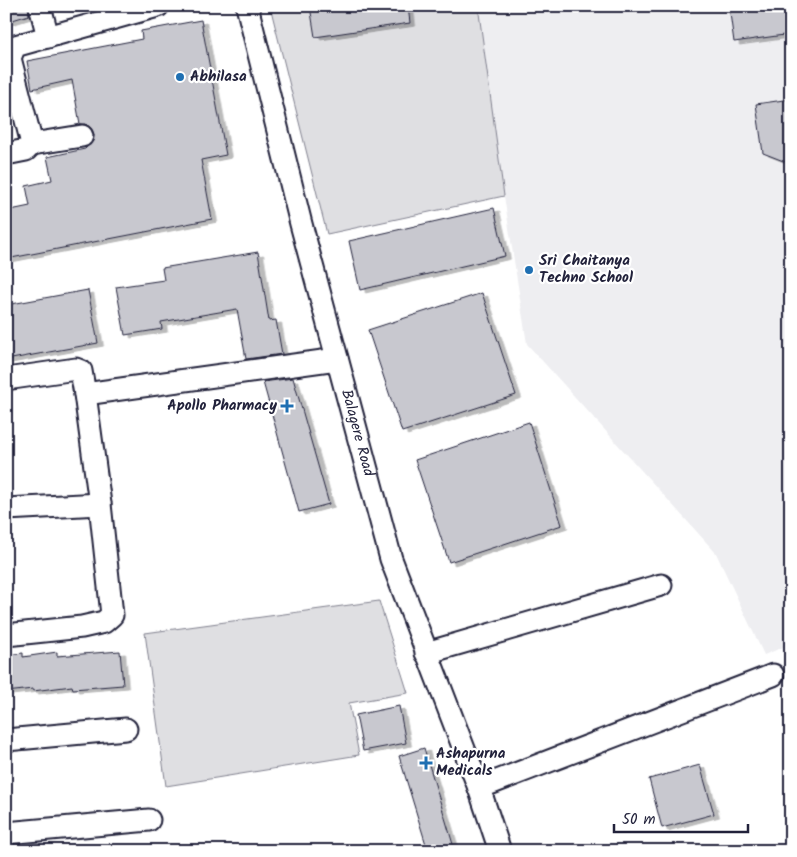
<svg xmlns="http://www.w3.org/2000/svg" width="797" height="857" viewBox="0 0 797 857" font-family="Kalam,sans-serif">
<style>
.built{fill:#eeeef1}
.green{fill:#dfdfe2;stroke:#80808e}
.building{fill:#c8c8cf;stroke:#22223b;filter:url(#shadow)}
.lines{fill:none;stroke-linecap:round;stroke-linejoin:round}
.minor-casing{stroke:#22223b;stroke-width:25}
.minor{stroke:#fff;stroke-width:21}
.poi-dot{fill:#1f6fb2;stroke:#fff;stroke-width:2}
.labels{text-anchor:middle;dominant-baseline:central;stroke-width:4.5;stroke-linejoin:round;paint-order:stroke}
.poi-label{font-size:15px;font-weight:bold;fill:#22223b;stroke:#fff;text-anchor:start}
.street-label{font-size:15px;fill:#22223b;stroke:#fff}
</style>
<defs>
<filter id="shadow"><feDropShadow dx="5.5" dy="3" stdDeviation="0" flood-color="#0004"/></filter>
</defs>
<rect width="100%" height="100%" fill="#fff"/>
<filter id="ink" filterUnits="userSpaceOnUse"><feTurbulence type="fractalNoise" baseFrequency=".02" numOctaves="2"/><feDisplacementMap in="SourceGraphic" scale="10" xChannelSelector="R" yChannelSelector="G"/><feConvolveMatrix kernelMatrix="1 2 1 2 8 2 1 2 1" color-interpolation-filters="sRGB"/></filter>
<g filter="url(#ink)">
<path class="built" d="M478,6h313v638l-27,11 -48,-102 -189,-209 -23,-148z"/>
<g class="green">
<path d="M270,6h208l26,190 -177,38z"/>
<path d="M379,601l29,92 -59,10 10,52 -193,31 -21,-153z"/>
</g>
<g class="building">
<path d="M6,6h22l1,9 -23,7z"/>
<path d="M310,6h98l2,17 -95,14z"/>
<path d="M729,6h62v28l-57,8z"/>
<path d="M201,20l25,135 -25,5 11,59 -206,40v-48l24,-5 -4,-20 26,-6 -5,-23 38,-8 8,-8 1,-6 -3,-7 -5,-4h-6l-8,-44 -40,9 -5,-28 115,-22 -1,-8z"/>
<path d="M791,99v65l-28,-11 -7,-49z"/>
<path d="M494,208l11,48 -145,34 -11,-49z"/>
<path d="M258,252l11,69 7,-1 6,34 -36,5 -9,-50 -76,13 1,7 -37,6 -9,-48 48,-7 -2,-12z"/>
<path d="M88,290l10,53 -92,17v-55z"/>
<path d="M482,293l34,102 -114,37 -34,-102z"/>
<path d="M293,378l36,126 -30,8 -36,-130z"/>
<path d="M529,422l33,103 -113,37 -34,-102z"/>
<path d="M120,651l3,34 -50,4 -1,-3 -39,5v-2l-27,3v-37l17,-2v4l34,-5v4z"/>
<path d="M399,706l7,37 -43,8 -7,-36z"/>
<path d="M424,748l31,103h-27l-29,-95z"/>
<path d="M700,765l14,49 -52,14 -13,-49z"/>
</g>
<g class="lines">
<g class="minor-casing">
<g id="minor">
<path d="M40,6l8,31"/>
<path id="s1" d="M247,6l54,218 90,335 88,229 21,63"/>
<path d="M32,144l50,-8"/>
<path d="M6,154l20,-4 6,-6 -22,-86 5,-12 143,-40"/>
<path d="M6,379l70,-10 5,2 4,23 252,-35"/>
<path d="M6,509l94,-5 -15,-110"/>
<path d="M6,635l76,-8 22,-5 8,-7 -12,-111"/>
<path d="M426,653l235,-68"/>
<path d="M6,740l120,-11"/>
<path d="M479,788l294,-113"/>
<path d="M6,833l143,-13"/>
</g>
</g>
<use href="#minor" class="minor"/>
</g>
</g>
<g class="poi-dot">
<circle cx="180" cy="77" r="5"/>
<circle cx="529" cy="270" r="5"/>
<path d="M284.5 398.5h5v5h5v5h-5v5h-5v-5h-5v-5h5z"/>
<path d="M423.5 755.5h5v5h5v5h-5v5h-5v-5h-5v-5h5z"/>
</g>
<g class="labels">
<g class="poi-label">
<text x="190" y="77">Abhilasa</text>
<text x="539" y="261">Sri Chaitanya<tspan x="539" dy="17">Techno School</tspan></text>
<text x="277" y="406" text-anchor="end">Apollo Pharmacy</text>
<text x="436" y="754">Ashapurna<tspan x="436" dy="17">Medicals</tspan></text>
</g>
<g class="street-label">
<text stroke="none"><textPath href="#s1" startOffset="441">Balagere Road</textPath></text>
</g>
</g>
<rect width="797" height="857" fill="none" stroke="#fff" stroke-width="25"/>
<rect x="12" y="12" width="772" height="832" fill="none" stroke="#22223b" stroke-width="2" filter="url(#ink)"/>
<path d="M614 824v8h134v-8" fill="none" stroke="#22223b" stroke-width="2.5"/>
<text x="622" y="824" font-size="15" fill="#22223b" stroke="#ffffff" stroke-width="4" paint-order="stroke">50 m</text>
</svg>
